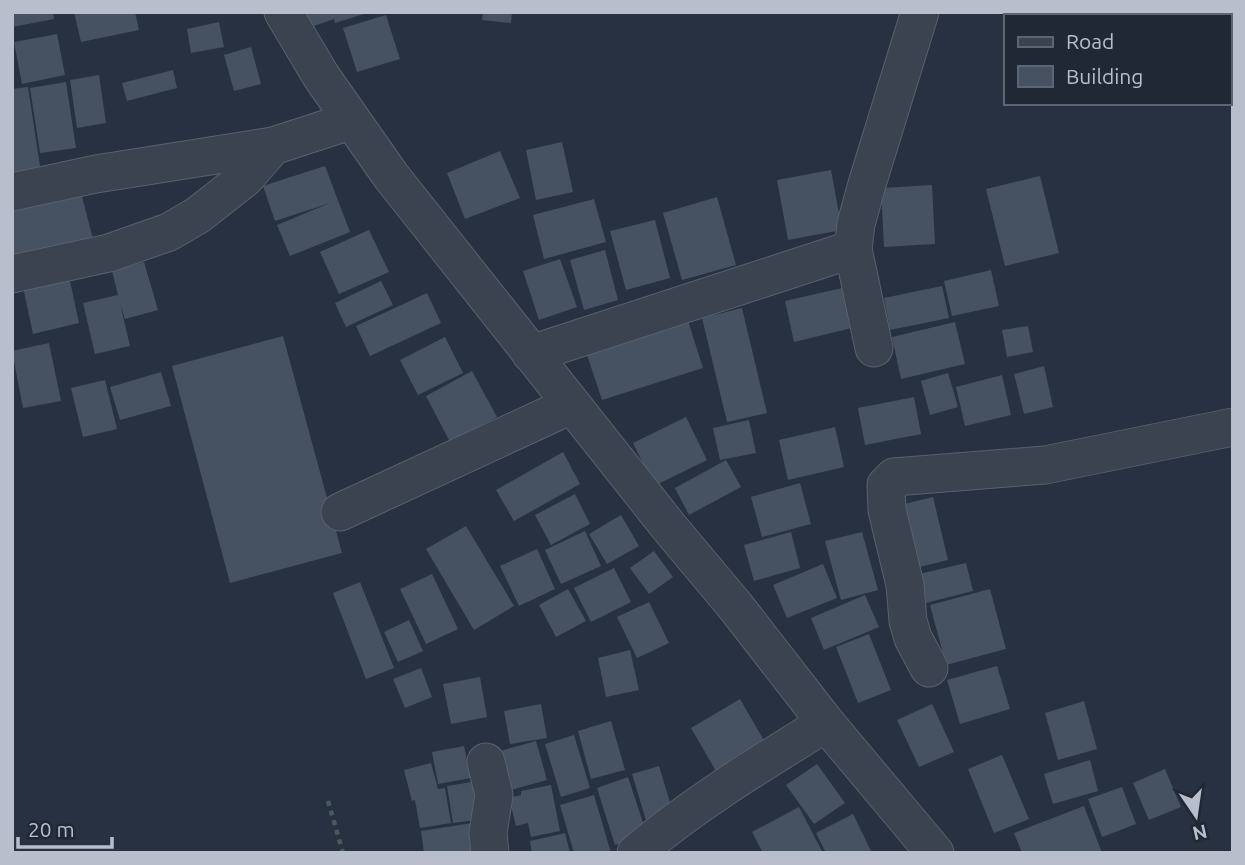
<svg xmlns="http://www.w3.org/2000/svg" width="1245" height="865" viewBox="0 0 1245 865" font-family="Ubuntu,sans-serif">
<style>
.building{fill:#465162}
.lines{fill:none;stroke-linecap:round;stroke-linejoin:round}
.minor-casing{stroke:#59616e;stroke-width:39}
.path{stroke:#475b5e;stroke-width:4.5;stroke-dasharray:5 5;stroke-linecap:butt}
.minor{stroke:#3b4350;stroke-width:37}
</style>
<rect width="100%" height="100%" fill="#273141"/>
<g class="building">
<path d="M12,12h41l1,7 -42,8z"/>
<path d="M74,12h61l4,18 -58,12z"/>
<path d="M305,12h62v1l-32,10 -1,-4 -23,8z"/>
<path d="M483,12h29l-1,11 -29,-3z"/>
<path d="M386,15l14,44 -43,13 -14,-44z"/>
<path d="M219,22l5,25 -33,6 -4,-24z"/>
<path d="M57,34l8,41 -43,9 -8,-42z"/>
<path d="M251,47l10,37 -27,7 -10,-36z"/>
<path d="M173,70l4,18 -50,13 -5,-18z"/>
<path d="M99,75l7,48 -29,5 -7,-48z"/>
<path d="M66,82l10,66 -36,5 -10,-65z"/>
<path d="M28,87l14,92 -30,4v-94z"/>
<path d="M562,142l11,50 -37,8 -10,-50z"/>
<path d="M500,151l20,47 -55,21 -18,-46z"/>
<path d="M325,166l25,66 -60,24 -13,-31 53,-22 -55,18 -12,-35z"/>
<path d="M831,170l11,60 -54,10 -11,-60z"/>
<path d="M1040,176l19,77 -54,13 -19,-77z"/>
<path d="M79,185l14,54 -81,19v-57z"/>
<path d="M932,185l3,59 -51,3 -3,-59z"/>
<path d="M717,197l19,68 -54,15 -19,-67z"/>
<path d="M594,199l12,43 -62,17 -11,-44z"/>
<path d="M655,220l15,58 -44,12 -16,-59z"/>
<path d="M369,230l20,42 -50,22 -19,-42z"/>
<path d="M605,250l13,50 -34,10 -14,-50z"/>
<path d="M560,259l17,48 -38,13 -16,-49z"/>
<path d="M144,262l14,48 -33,9 -5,-16 10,43 -35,8 -12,-51 35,-8 -6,-24z"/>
<path d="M991,270l8,36 -47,10 -8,-35z"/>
<path d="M69,276l10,47 -46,11 -10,-47z"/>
<path d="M381,281l12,24 -47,22 -11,-24z"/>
<path d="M942,286l7,32 -59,12 -6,-32z"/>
<path d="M842,288l10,40 -58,14 -9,-41z"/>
<path d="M427,293l14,30 -71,33 -14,-30z"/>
<path d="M684,308l19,60 -101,32 -20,-60z"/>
<path d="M742,308l25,105 -40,9 -25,-104z"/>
<path d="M955,322l10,42 -64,15 -9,-42z"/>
<path d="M1028,326l5,26 -26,5 -5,-27z"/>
<path d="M283,336l59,217 -112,30 -58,-217z"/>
<path d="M445,337l18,36 -45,22 -18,-35z"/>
<path d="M49,343l12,58 -38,7 -11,-57z"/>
<path d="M1044,366l9,41 -29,7 -10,-40z"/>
<path d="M472,371l25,46 -47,25 -24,-46z"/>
<path d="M161,372l10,34 -51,14 -10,-33z"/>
<path d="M948,373l10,34 -28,8 -9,-34z"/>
<path d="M1002,375l9,40 -46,11 -9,-39z"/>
<path d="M105,380l12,49 -34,8 -12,-49z"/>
<path d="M914,397l7,37 -56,11 -7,-37z"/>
<path d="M686,417l21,43 -53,26 -21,-43z"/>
<path d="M749,420l7,33 -36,7 -7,-32z"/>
<path d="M835,427l9,40 -56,13 -9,-40z"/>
<path d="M563,452l17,32 -66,37 -18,-31z"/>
<path d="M726,460l15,27 -52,28 -14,-27z"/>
<path d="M800,483l11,41 -49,13 -11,-40z"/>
<path d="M575,494l15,30 -39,21 -16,-30z"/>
<path d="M933,497l15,63 -45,11 -15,-63z"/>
<path d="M621,515l18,31 -32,18 -18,-30z"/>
<path d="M466,526l48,80 -40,24 -48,-81z"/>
<path d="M585,531l16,35 -40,18 -16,-34z"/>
<path d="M791,532l9,36 -46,13 -10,-36z"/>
<path d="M862,532l16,58 -37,10 -16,-59z"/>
<path d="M537,549l18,40 -36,17 -19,-40z"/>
<path d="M654,551l19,26 -24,17 -19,-26z"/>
<path d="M966,563l7,28 -47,12 -7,-29z"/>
<path d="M823,564l14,34 -50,20 -14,-33z"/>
<path d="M614,568l17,34 -40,20 -17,-34z"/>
<path d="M432,574l26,55 -32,15 -26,-55z"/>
<path d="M360,582l34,86 -28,11 -33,-86z"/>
<path d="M568,589l18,32 -30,16 -17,-32z"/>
<path d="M990,589l16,60 -60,16 -16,-60z"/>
<path d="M865,595l14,32 -55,23 -13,-32z"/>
<path d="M649,602l20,41 -32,15 -20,-41z"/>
<path d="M409,620l14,31 -25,11 -14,-30z"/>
<path d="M869,634l22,56 -33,13 -22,-56z"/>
<path d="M630,650l9,40 -33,7 -8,-39z"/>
<path d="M997,666l13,43 -50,15 -13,-44z"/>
<path d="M421,668l11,29 -27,11 -12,-29z"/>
<path d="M480,677l7,40 -36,7 -8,-40z"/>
<path d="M740,699l29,50 -49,29 -29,-50z"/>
<path d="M1084,701l13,48 -39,11 -13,-47z"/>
<path d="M541,704l6,34 -37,6 -6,-33z"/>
<path d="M932,704l22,48 -35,15 -22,-47z"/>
<path d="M611,721l14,49 -34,9 -13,-48z"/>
<path d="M574,735l16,53 -29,9 -16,-53z"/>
<path d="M536,741l11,39 -47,13 -11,-39z"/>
<path d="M464,746l7,32 -33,6 -6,-32z"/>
<path d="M1002,755l27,64 -35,14 -26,-64z"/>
<path d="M1090,760l8,31 -45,13 -9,-30z"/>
<path d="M431,763l7,26 7,-1 6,35 -31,5 -5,-28 -3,1 -8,-31z"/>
<path d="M817,764l28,39 -31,21 -28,-39z"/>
<path d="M659,766l14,46 -27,8 -14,-46z"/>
<path d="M1165,769l16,38 -32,13 -16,-37z"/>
<path d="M628,777l19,58 -32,10 -18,-57z"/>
<path d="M478,781l5,38 -30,4 -6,-37z"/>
<path d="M551,785l9,46 -29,6 -3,-14 -12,3 -7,-28 12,-3v-4z"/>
<path d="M1122,787l14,37 -34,13 -14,-38z"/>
<path d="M594,795l17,58h-37l-14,-48z"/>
<path d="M1084,806l18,47h-80l-8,-20z"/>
<path d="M799,807l24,46h-60l-11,-21z"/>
<path d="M853,814l19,39h-46l-10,-20z"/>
<path d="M479,822l4,30 -59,1 -3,-22z"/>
<path d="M565,833l5,20h-38l-2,-12z"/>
</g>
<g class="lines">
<g class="minor-casing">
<g id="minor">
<path d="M283,12l38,64 70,100 278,351 67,80 90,116 109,130"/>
<path d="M12,192l84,-18 177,-28"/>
<path d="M853,249l21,99"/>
<path d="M12,274l97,-21 60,-21 29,-17 47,-37 28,-32 77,-25"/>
<path d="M531,354l322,-105 3,-25 11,-40 53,-172"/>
<path d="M340,512l231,-107"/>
<path d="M929,668l-16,-30 -5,-17 -3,-36 -18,-75 -1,-25 8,-8 151,-12 188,-38"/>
<path d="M486,762l8,33 -6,38 2,20"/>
<path d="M636,853c59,-50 124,-89 190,-130"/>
</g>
</g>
<path class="path" d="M328,801l15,52"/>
<use href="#minor" class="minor"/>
</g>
<rect width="1245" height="865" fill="none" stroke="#b8becb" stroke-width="28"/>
<rect x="1004" y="14" width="228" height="91" fill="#202836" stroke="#5d6472" stroke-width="2"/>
<rect x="1018" y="37" width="35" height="10" fill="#3b4350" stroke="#5d6472" stroke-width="2"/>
<text x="1066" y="49" font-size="21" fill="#b8becb">Road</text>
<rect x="1018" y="66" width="35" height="21" fill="#465162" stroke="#5d6472" stroke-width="2"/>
<text x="1066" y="84" font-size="21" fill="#b8becb">Building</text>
<g transform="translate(1196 816) rotate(167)" stroke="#202836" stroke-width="5" paint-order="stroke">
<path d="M0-5L12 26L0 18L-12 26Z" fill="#b8becb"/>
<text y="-10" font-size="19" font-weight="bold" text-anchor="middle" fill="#b8becb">N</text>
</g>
<path d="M18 837v10h94v-10" fill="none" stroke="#b8becb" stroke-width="3.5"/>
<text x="28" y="837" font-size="21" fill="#b8becb" stroke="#202836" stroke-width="5" paint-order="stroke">20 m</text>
</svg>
